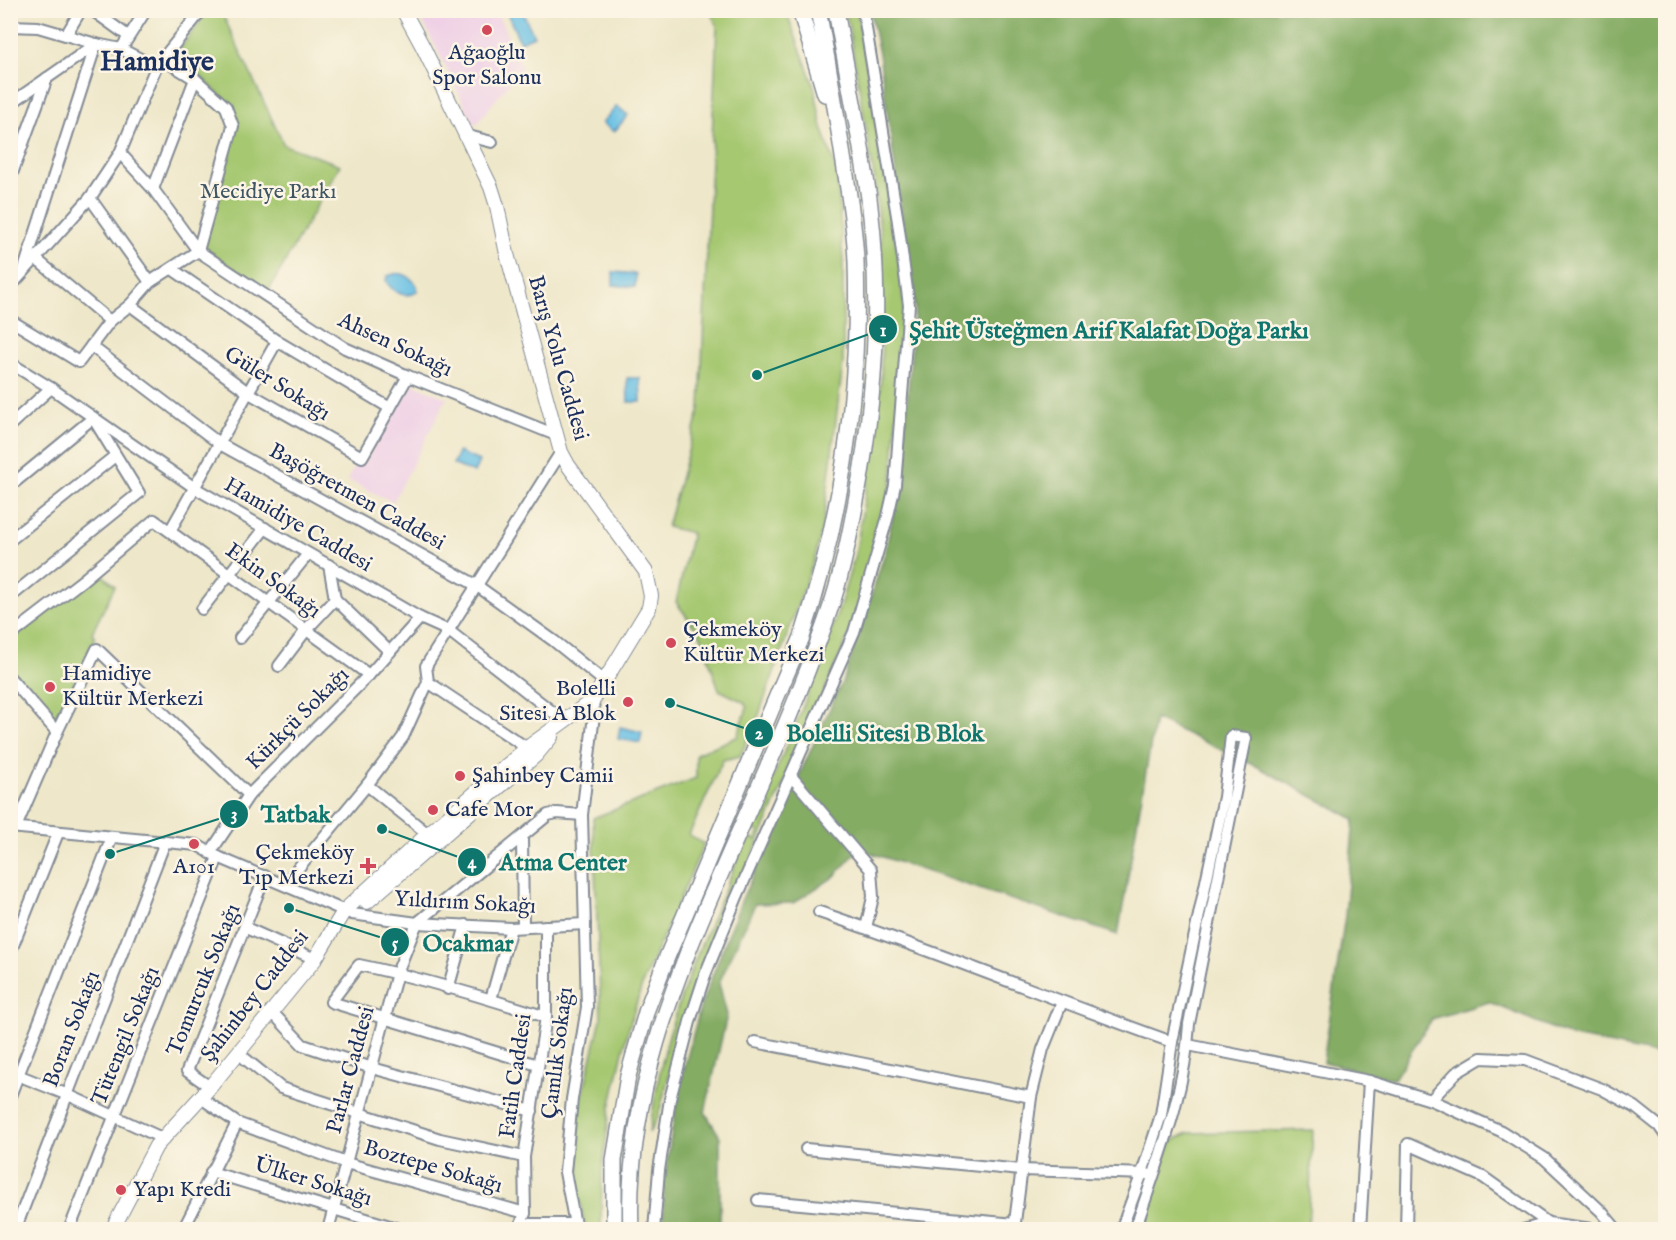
<svg xmlns="http://www.w3.org/2000/svg" width="1676" height="1240" viewBox="0 0 1676 1240" font-family="'IM FELL English',serif">
<style>
.built{fill:#efd0e6}
.green{fill:#a6c871;stroke:#607c68;stroke-width:1.5}
.forest{fill:#84ac63;stroke:#506e60;stroke-width:1.5}
.water{fill:#67c0e4;stroke:#4178a1;stroke-width:1.5}
.lines{fill:none;stroke-linecap:round;stroke-linejoin:round}
.minor-casing{stroke:#848b94;stroke-width:14}
.major-casing{stroke:#848b94;stroke-width:16}
.highway-casing{stroke:#848b94;stroke-width:18}
.minor{stroke:#fff;stroke-width:10}
.major{stroke:#fff;stroke-width:14}
.highway{stroke:#fff;stroke-width:15}
.poi-dot{fill:#d1495b;stroke:#fcf5e5;stroke-width:2}
.labels{text-anchor:middle;dominant-baseline:central;stroke-width:5;stroke-linejoin:round;paint-order:stroke}
.poi-label{font-size:22px;fill:#1b2f5e;stroke:#fcf5e5;text-anchor:start}
.park-label{font-size:22px;fill:#3e5563;stroke:#fcf5e5}
.street-label{font-size:22px;fill:#1b2f5e;stroke:#fcf5e5}
.district-label{font-size:28px;font-weight:bold;fill:#1b2f5e;stroke:#fcf5e5}
.leader{fill:none;stroke:#0f766e;stroke-width:2}
.callout-dot{fill:#0f766e;stroke:#fcf5e5;stroke-width:2}
.mark-label{font-size:18px;text-anchor:middle;font-weight:bold;fill:#fff}
.callout-label{font-size:24px;text-anchor:middle;font-weight:bold;fill:#0f766e;stroke:#fcf5e5;stroke-width:5;stroke-linejoin:round;paint-order:stroke}
</style>
<rect width="100%" height="100%" fill="#fcf5e5"/>
<filter id="ink" filterUnits="userSpaceOnUse"><feTurbulence type="fractalNoise" baseFrequency=".0167" numOctaves="2"/><feDisplacementMap in="SourceGraphic" scale="12" xChannelSelector="R" yChannelSelector="G"/><feConvolveMatrix kernelMatrix="1 2 1 2 8 2 1 2 1" color-interpolation-filters="sRGB"/></filter>
<filter id="wash" filterUnits="userSpaceOnUse"><feTurbulence type="fractalNoise" baseFrequency=".008" numOctaves="4" result="noise"/><feDisplacementMap in="SourceGraphic" scale="24" xChannelSelector="R" yChannelSelector="G"/><feGaussianBlur stdDeviation="1.35" result="paint"/><feColorMatrix in="noise" values="0 0 0 0 0 0 0 0 0 0 0 0 0 0 0 0 0 1.4 0 .05"/><feComposite in="paint" operator="in"/></filter>
<g filter="url(#wash)">
<rect width="100%" height="100%" fill="#eee7c9"/>
<g class="built">
<path d="M414,11h82l26,56 -47,59 -51,-102z"/>
<path d="M409,382l38,16 -54,104 -46,-22 11,-19 7,2z"/>
</g>
<g class="green">
<path d="M208,11h13l63,134 56,20 -72,127 -66,-45 34,-124 -9,-20 -32,-33 -23,-11z"/>
<path d="M710,11h76l28,75 8,41 15,45 6,89v102l-20,162 -8,32 -58,163 -17,36 -17,4 -34,75 15,9 -61,138 -16,52 -17,74 -8,64 -1,57h-16l-12,-69 8,-59 20,-82 -8,-201 103,-40v-24l41,-17 10,-29 -3,-6 -25,-12 -18,-54 -25,-34 16,-69 -25,-6 33,-119 17,-382z"/>
<path d="M846,11h11l35,198 12,97 -12,176 -9,37 -32,111 -140,320 -32,87 -21,80 -9,16c6,-36 12,-73 23,-108 20,-65 50,-126 75,-189l9,4 3,-8 -7,-4 48,-114 24,-62 16,-46 16,-55 20,-125 5,-47 2,-116 -8,-81z"/>
<path d="M97,570l18,16 -23,47 3,4 -37,82 -15,-9 -32,-43v-28z"/>
<path d="M1313,1130l-5,99 -166,1 28,-88 18,-9z"/>
</g>
<path class="forest" d="M870,11h795v1045l-95,-20 -81,-34 -57,17 -38,60 -71,-17 22,-146 9,-97 -96,-52 -103,-48 -37,216 -259,-86 -25,28 -41,26 -38,1 -36,79 8,32 -22,97 15,25v86l-6,6 -51,1 1,-49 15,-94 22,-82 41,-106 103,-223 40,-123 16,-75 14,-170 -36,-254z"/>
<g class="water">
<path d="M514,10l8,1 12,25 -14,6 -13,-29z"/>
<path d="M617,106l11,9 -14,17 -12,-9z"/>
<path d="M613,272l23,2 -1,13 -22,-2z"/>
<path d="M394,274c10,-2 17,3 23,12v6c-12,7 -25,0 -31,-11l1,-5z"/>
<path d="M627,378h13l1,24h-13z"/>
<path d="M458,452l21,9 -5,12 -21,-9z"/>
<path d="M620,727l22,5 -2,11 -22,-4z"/>
</g>
</g>
<g filter="url(#ink)">
<g class="lines">
<g class="minor-casing">
<g id="minor">
<path d="M92,10l36,26"/>
<path d="M10,26l28,1 58,17 25,5 35,18"/>
<path d="M66,35l15,-25"/>
<path d="M121,49l25,-39"/>
<path d="M10,104l86,-60"/>
<path d="M468,136l24,6"/>
<path d="M120,153l33,36 45,62 147,97 63,28 148,59"/>
<path d="M10,179l37,-101"/>
<path d="M153,189l42,-110"/>
<path d="M90,198l60,84"/>
<path d="M36,259l74,62"/>
<path d="M24,269l72,-225"/>
<path d="M172,269l105,72 113,67 18,-32"/>
<path d="M10,287l80,-89 30,-45 36,-86 46,-57"/>
<path d="M130,305l119,88 113,64 28,-49"/>
<path d="M10,320l69,42 31,-41 20,-16 20,-23 48,-31 35,-125 -7,-19 -31,-28 -31,-19"/>
<path d="M91,346l129,98 256,141 78,56 51,41"/>
<path d="M10,363l41,25 144,100 225,130 29,13 115,90"/>
<path d="M10,425l41,-37"/>
<path d="M10,486l83,-68 46,75 -129,104"/>
<path d="M170,531l107,-190"/>
<path d="M10,540l105,-84"/>
<path d="M329,565l6,34 55,53"/>
<path d="M202,609l63,-81"/>
<path d="M10,636l73,-56 71,-60 215,155"/>
<path d="M240,638l68,-84"/>
<path d="M279,666l28,-37 28,-30"/>
<path d="M10,678l47,54"/>
<path d="M428,682l99,66"/>
<path d="M791,776l80,94 2,27 -7,31"/>
<path d="M367,785l61,49"/>
<path d="M10,827l187,18 21,12 134,57 65,9 94,5 74,-4"/>
<path d="M16,827l41,-95 40,-83 152,146"/>
<path d="M522,838l1,89"/>
<path d="M210,853l39,-58 120,-120 51,-57"/>
<path d="M285,884l82,-99 36,-48 25,-55 -2,-16 135,-214"/>
<path d="M819,912c119,40 235,88 353,130"/>
<path d="M246,928l69,31"/>
<path d="M10,953l48,-120"/>
<path d="M448,989l18,-64"/>
<path d="M491,999l20,-71"/>
<path d="M271,1011l32,34 69,23 160,43"/>
<path d="M755,1042l276,55"/>
<path d="M1188,1045l181,36 62,19 70,31 43,27 57,53 16,19"/>
<path d="M238,1053l43,35 159,51 84,18"/>
<path d="M538,1065l-207,-63 28,-37c63,13 125,32 187,52"/>
<path d="M10,1072l58,23 96,44"/>
<path d="M210,1087l-23,-16 78,-195"/>
<path d="M10,1096l102,-259"/>
<path d="M201,1098l36,25 109,40 179,50"/>
<path d="M1431,1100l25,-27 25,-15 44,2 77,29 33,18 24,19 7,10"/>
<path d="M806,1149l215,21 126,4"/>
<path d="M211,1172l192,58"/>
<path d="M758,1200l257,24"/>
<path d="M521,1224h54"/>
<path d="M15,1230l150,-388"/>
<path d="M69,1230l149,-373"/>
<path d="M183,1230l54,-107"/>
<path d="M214,1230h2"/>
<path d="M328,1230l69,-257 20,-50 131,-108 9,-2 25,2"/>
<path d="M519,1230l6,-17 -1,-56 22,-140v-91"/>
<path d="M576,1230l-11,-58 7,-73 15,-92 -5,-192 12,-100 -1,-15"/>
<path d="M654,1230l5,-60 11,-71 21,-81 14,-43 31,-76 118,-267 34,-116 7,-31 14,-180 -11,-83 -35,-212"/>
<path d="M1014,1230l17,-133 12,-48 19,-47"/>
<path d="M1121,1230l21,-57 19,-58 11,-73 52,-245 7,-61 15,2 -57,286c-4,71 -32,139 -54,206"/>
<path d="M1360,1230l9,-149"/>
<path d="M1406,1230l2,-86 75,33 65,46"/>
<path d="M1523,1230l25,-7 52,7"/>
</g>
</g>
<g class="major-casing">
<g id="major">
<path d="M367,902l169,-147 15,-18"/>
<path d="M112,1230l44,-84 54,-59 105,-128 29,-48 84,-77 99,-86 66,-48 56,-92 2,-12 -5,-24 -78,-107 -7,-13 -54,-198 -10,-48 -6,-19 -68,-140 -20,-37"/>
</g>
</g>
<g class="highway-casing">
<g id="highway">
<path d="M800,10l25,84"/>
<path d="M614,1230v-70l14,-84 19,-67 20,-52 135,-320c40,-121 58,-248 54,-375 -1,-33 -7,-67 -12,-99 -8,-51 -16,-102 -26,-153"/>
<path d="M631,1230c-6,-129 43,-250 94,-366 38,-87 78,-174 108,-264 10,-32 17,-66 23,-99 19,-99 26,-203 13,-303 -9,-63 -22,-125 -33,-188"/>
</g>
</g>
<use href="#minor" class="minor"/>
<use href="#major" class="major"/>
<use href="#highway" class="highway"/>
</g>
</g>
<g class="poi-dot">
<circle cx="487" cy="30" r="6"/>
<circle cx="671" cy="643" r="6"/>
<circle cx="50" cy="687" r="6"/>
<circle cx="628" cy="702" r="6"/>
<circle cx="460" cy="776" r="6"/>
<circle cx="433" cy="810" r="6"/>
<circle cx="194" cy="844" r="6"/>
<path d="M365 857h6v6h6v6h-6v6h-6v-6h-6v-6h6z"/>
<circle cx="121" cy="1190" r="6"/>
</g>
<g class="labels">
<g class="poi-label">
<text x="487" y="53" text-anchor="middle">Ağaoğlu<tspan x="487" dy="25">Spor Salonu</tspan></text>
<text x="683" y="630">Çekmeköy<tspan x="683" dy="25">Kültür Merkezi</tspan></text>
<text x="62" y="674">Hamidiye<tspan x="62" dy="25">Kültür Merkezi</tspan></text>
<text x="616" y="689" text-anchor="end">Bolelli<tspan x="616" dy="25">Sitesi A Blok</tspan></text>
<text x="472" y="776">Şahinbey Camii</text>
<text x="445" y="810">Cafe Mor</text>
<text x="354" y="853" text-anchor="end">Çekmeköy<tspan x="354" dy="25">Tıp Merkezi</tspan></text>
<text x="194" y="867" text-anchor="middle">A101</text>
<text x="133" y="1190">Yapı Kredi</text>
</g>
<g class="park-label">
<text x="268" y="192">Mecidiye Parkı</text>
</g>
<g class="street-label">
<text transform="translate(395 345) rotate(25)">Ahsen Sokağı</text>
<text transform="translate(558 358) rotate(74)">Barış Yolu Caddesi</text>
<text transform="translate(277 384) rotate(32)">Güler Sokağı</text>
<text transform="translate(357 497) rotate(29)">Başöğretmen Caddesi</text>
<text transform="translate(298 525) rotate(30)">Hamidiye Caddesi</text>
<text transform="translate(273 581) rotate(36)">Ekin Sokağı</text>
<text transform="translate(298 719) rotate(-45)">Kürkçü Sokağı</text>
<text transform="translate(465 903) rotate(3)">Yıldırım Sokağı</text>
<text transform="translate(204 980) rotate(-68)">Tomurcuk Sokağı</text>
<text transform="translate(255 996) rotate(-52)">Şahinbey Caddesi</text>
<text transform="translate(72 1029) rotate(-69)">Boran Sokağı</text>
<text transform="translate(126 1036) rotate(-68)">Tütengil Sokağı</text>
<text transform="translate(558 1053) rotate(-83)">Çamlık Sokağı</text>
<text transform="translate(351 1070) rotate(-75)">Parlar Caddesi</text>
<text transform="translate(516 1076) rotate(-82)">Fatih Caddesi</text>
<text transform="translate(433 1167) rotate(16)">Boztepe Sokağı</text>
<text transform="translate(313 1182) rotate(17)">Ülker Sokağı</text>
</g>
<g class="district-label">
<text x="157" y="62">Hamidiye</text>
</g>
</g>
<path class="leader" d="M757 375L883 329M670 703L759 733M110 854L234 814M382 829L472 862M289 908L395 942"/>
<g class="callout-dot">
<circle cx="757" cy="375" r="6"/>
<circle cx="670" cy="703" r="6"/>
<circle cx="110" cy="854" r="6"/>
<circle cx="382" cy="829" r="6"/>
<circle cx="289" cy="908" r="6"/>
<circle cx="883" cy="329" r="15"/>
<circle cx="759" cy="733" r="15"/>
<circle cx="234" cy="814" r="15"/>
<circle cx="472" cy="862" r="15"/>
<circle cx="395" cy="942" r="15"/>
</g>
<g class="mark-label">
<text x="883" y="336">1</text>
<text x="759" y="739">2</text>
<text x="234" y="820">3</text>
<text x="472" y="868">4</text>
<text x="395" y="949">5</text>
</g>
<g class="callout-label">
<text x="1109" y="338">Şehit Üsteğmen Arif Kalafat Doğa Parkı</text>
<text x="885" y="741">Bolelli Sitesi B Blok</text>
<text x="296" y="822">Tatbak</text>
<text x="563" y="870">Atma Center</text>
<text x="468" y="951">Ocakmar</text>
</g>
<rect width="1676" height="1240" fill="none" stroke="#fcf5e5" stroke-width="36"/>
</svg>
